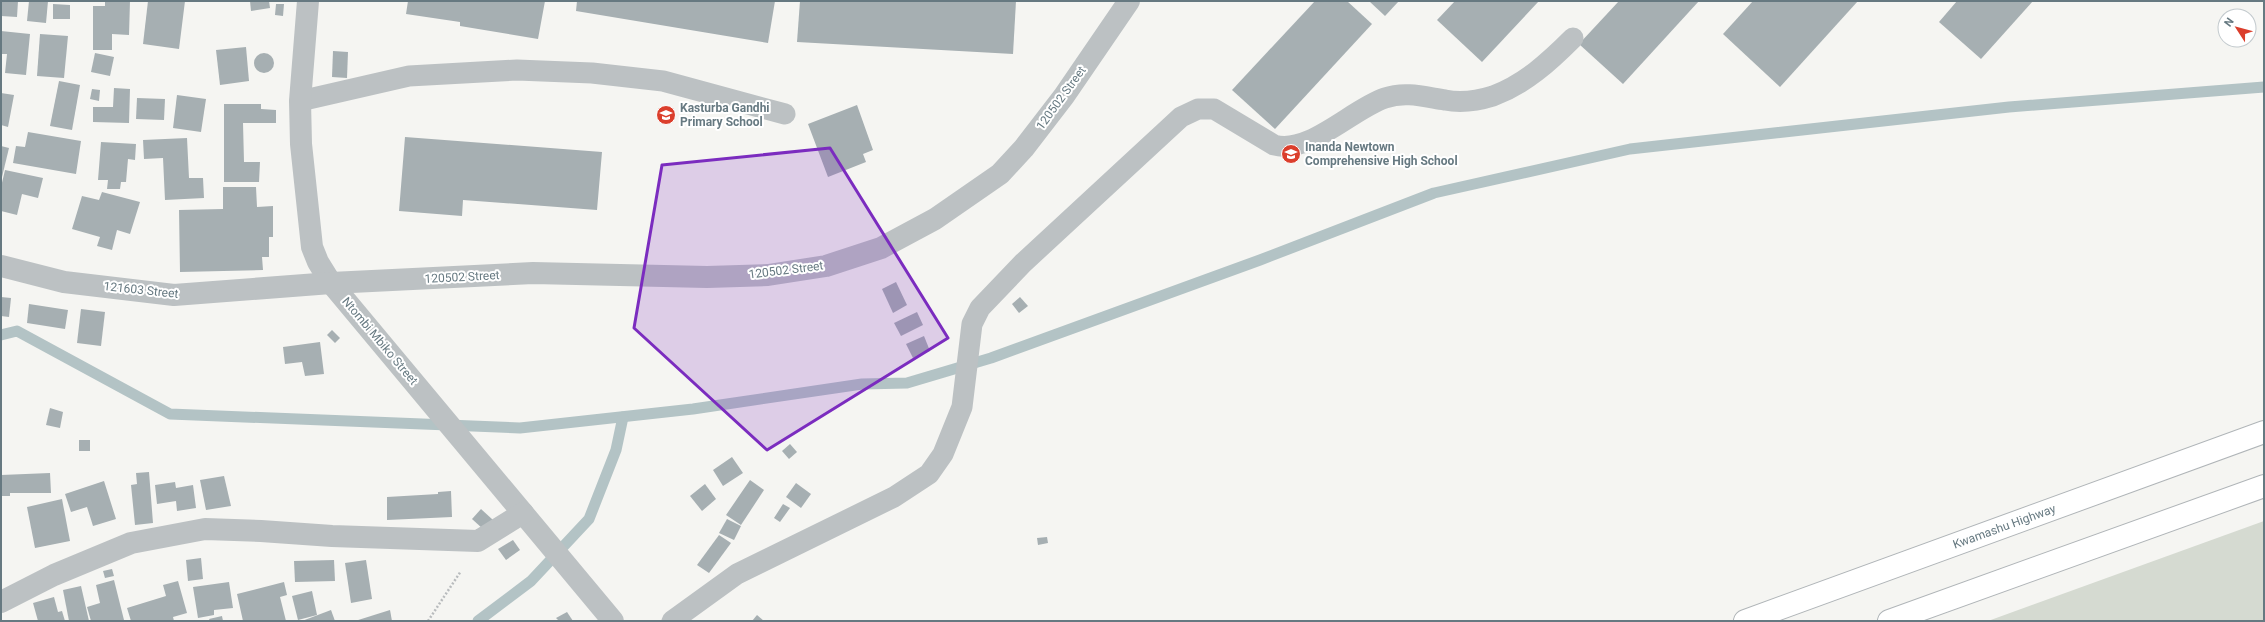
<svg xmlns="http://www.w3.org/2000/svg" width="2265" height="622" viewBox="0 0 2265 622" font-family="Roboto,sans-serif">
<style>
.green{fill:#d5dad1}
.lines{fill:none;stroke-linecap:round;stroke-linejoin:round}
.stream{stroke:#b3c3c5;stroke-width:11}
.building{fill:#a6afb2}
.primary-casing{stroke:#b0b5b8;stroke-width:24}
.path{stroke:#b8bbbd;stroke-width:2.5;stroke-dasharray:2 2;stroke-linecap:butt}
.service{stroke:#bcc1c3;stroke-width:21}
.minor{stroke:#bcc1c3;stroke-width:22}
.primary{stroke:#fff;stroke-width:22}
.marked{fill:#7b2cbf;fill-opacity:0.2;stroke:#7b2cbf;stroke-width:3;stroke-linejoin:round}
.labels{text-anchor:middle;dominant-baseline:central;stroke-width:4;stroke-linejoin:round;paint-order:stroke}
.street-label{font-size:12px;fill:#667981;stroke:#fff}
.poi-label{font-size:12px;font-weight:bold;fill:#667981;stroke:#fff;text-anchor:start}
</style>
<rect width="100%" height="100%" fill="#f5f5f2"/>
<path class="green" d="M2264,521v100h-276z"/>
<g class="lines">
<g class="stream">
<path d="M1,335l16,-4 153,83 350,14 173,-19 169,-25 45,-1 84,-25 269,-98 174,-67 196,-44 379,-42 255,-20"/>
<path d="M478,621l53,-40 58,-62 27,-69 7,-33"/>
</g>
</g>
<g class="building">
<path d="M1,1h17l-1,16 -16,-1z"/>
<path d="M29,1h19l-2,22 -19,-2z"/>
<path d="M105,1h25l-1,34 -17,-1v16h-19v-44h12z"/>
<path d="M148,1h37l-6,48 -36,-5z"/>
<path d="M250,1h19l1,7 -19,3z"/>
<path d="M408,1h137l-7,38 -78,-13v-4l-54,-8z"/>
<path d="M577,1h198l-7,42 -192,-32z"/>
<path d="M800,1h216l-3,53 -216,-12z"/>
<path d="M1315,1h32l25,23 -97,105 -43,-39z"/>
<path d="M1369,1h30l-14,15z"/>
<path d="M1455,1h84l-57,61 -45,-42z"/>
<path d="M1619,1h80l-76,83 -44,-40z"/>
<path d="M1753,1h105l-78,86 -57,-53z"/>
<path d="M1957,1h76l-52,58 -42,-37z"/>
<path d="M53,4l17,1v14h-17z"/>
<path d="M276,4h8l-1,12 -8,-1z"/>
<path d="M1,31l29,3 -4,41 -21,-2 2,-19h-6z"/>
<path d="M40,34l28,2 -4,42 -27,-2z"/>
<path d="M246,47l3,34 -29,4 -4,-35z"/>
<path d="M333,51l15,1 -1,26 -15,-1z"/>
<circle cx="264" cy="63" r="10"/>
<path d="M95,53l19,4 -4,19 -19,-4z"/>
<path d="M59,81l21,4 -8,45 -22,-4z"/>
<path d="M114,88l16,1 -1,34 -36,-1v-15h20z"/>
<path d="M92,89l8,1 -1,11 -9,-2z"/>
<path d="M1,93l13,2 -6,32 -7,-2z"/>
<path d="M177,95l29,4 -5,33 -28,-4z"/>
<path d="M137,98l28,1 -1,21 -28,-1z"/>
<path d="M224,104h37v5l15,1v13h-33l1,39h16l-1,20h-35z"/>
<path d="M857,105l16,45 -10,4 3,8 -38,15 -20,-53z"/>
<path d="M28,132l53,9 -5,33 -63,-11 3,-17 9,1z"/>
<path d="M405,137l197,15 -5,58 -134,-10 -1,16 -63,-5z"/>
<path d="M187,138l2,40h14l1,20 -39,2 -2,-42 -19,1 -1,-19z"/>
<path d="M101,142l35,2 -1,16 -7,-1 -2,23h-5l-1,7h-13l1,-9h-10z"/>
<path d="M1,146l8,2 -7,29h-1z"/>
<path d="M5,170l38,8 -5,20 -16,-4 -5,21 -16,-4v-24z"/>
<path d="M223,187h33l1,20 16,-1v31h-4v20h-7l1,13 -83,2 -1,-62 44,-1z"/>
<path d="M102,192l38,10 -10,32 -13,-4 -5,20 -15,-4 3,-9 -28,-8 10,-33 17,4z"/>
<path d="M896,282l11,23 -14,8 -11,-24z"/>
<path d="M1,297l10,1 -2,19 -8,-1z"/>
<path d="M1020,297l8,9 -9,7 -7,-9z"/>
<path d="M29,304l39,6 -3,19 -38,-6z"/>
<path d="M81,309l24,3 -4,34 -24,-3z"/>
<path d="M917,312l6,13 -22,11 -7,-13z"/>
<path d="M332,330l8,8 -5,5 -8,-8z"/>
<path d="M924,336l6,15 -17,7 -7,-14z"/>
<path d="M320,342l4,32 -19,2 -3,-14 -17,2 -2,-17z"/>
<path d="M50,408l13,4 -3,16 -14,-3z"/>
<rect x="79" y="440" width="11" height="11"/>
<path d="M790,444l7,8 -8,7 -7,-8z"/>
<path d="M732,457l11,16 -20,13 -10,-16z"/>
<path d="M149,472l4,51 -18,2 -4,-40 6,-1 -1,-11z"/>
<path d="M50,473l1,20h-41v3h-9v-21z"/>
<path d="M224,476l7,30 -25,4 -6,-30z"/>
<path d="M750,480l14,10 -23,35 -15,-10z"/>
<path d="M104,481l12,38 -23,7 -6,-19 -16,5 -6,-18z"/>
<path d="M175,482l1,6 17,-3 3,23 -19,3 -1,-10 -19,3 -2,-19z"/>
<path d="M796,483l15,11 -10,14 -15,-11z"/>
<path d="M705,484l11,15 -14,12 -12,-15z"/>
<path d="M451,491l1,26 -65,3v-23l51,-3v-2z"/>
<path d="M62,499l8,42 -35,7 -8,-41z"/>
<path d="M783,504l7,4 -10,14 -6,-4z"/>
<path d="M481,509l12,11 -10,9 -11,-10z"/>
<path d="M727,519l14,7 -7,14 -15,-7z"/>
<path d="M719,535l12,8 -22,30 -12,-8z"/>
<path d="M1047,537l1,6 -10,2 -1,-7z"/>
<path d="M513,540l7,10 -14,10 -8,-11z"/>
<path d="M201,558l2,21 -15,2 -2,-21z"/>
<path d="M334,560l1,21 -40,1 -1,-21z"/>
<path d="M366,560l6,39 -21,4 -6,-40z"/>
<path d="M112,569l2,7 -9,2 -2,-7z"/>
<path d="M114,580l10,40 -33,1 -4,-14 13,-4 -4,-18z"/>
<path d="M178,581l9,32 -14,4 1,4h-43l-4,-13 39,-12 -3,-11z"/>
<path d="M229,582l4,26 -19,2v5l-16,3 -5,-31z"/>
<path d="M284,582l3,13 -7,2 6,24h-43l-6,-27z"/>
<path d="M81,586l8,35h-20l-6,-31z"/>
<path d="M312,591l5,24 -19,5 -6,-24z"/>
<path d="M54,597l4,15 4,-1 3,10h-27l-5,-18z"/>
<path d="M331,610l4,11h-33z"/>
<path d="M390,610l2,11h-37z"/>
<path d="M567,612l6,9h-14l-3,-3z"/>
<path d="M757,615l7,6h-12z"/>
<path d="M222,616l1,5h-13l-1,-2z"/>
</g>
<g class="lines">
<g class="primary-casing">
<g id="primary">
<path id="s1" d="M1745,621l519,-189"/>
<path d="M1889,621l375,-135"/>
</g>
</g>
<path class="path" d="M428,621l33,-50"/>
<g class="service">
<path d="M300,101l109,-25 108,-6 75,3 71,8 122,33"/>
<path d="M672,621l65,-47 157,-77 35,-23 14,-20 19,-47 10,-83 8,-16 43,-45 158,-146 17,-8h16l60,36c35,10 78,-36 111,-47 20,-7 40,-1 60,2 15,3 32,1 48,-4 32,-12 56,-34 80,-58"/>
</g>
<g class="minor">
<path d="M308,1l-8,100 1,43 11,103 6,15 13,21 282,338"/>
<path d="M1,266l63,16 110,13 157,-12 202,-10 174,4 61,-2 58,-9 55,-18 54,-29 65,-45 24,-26 40,-52 65,-95"/>
<path d="M1,602l53,-27 77,-32 74,-14 56,2 71,5 146,5 45,-28"/>
</g>
<use href="#primary" class="primary"/>
</g>
<path class="marked" d="M830,148l118,190 -181,112 -133,-122 28,-163z"/>
<defs>
<g id="school-disc" transform="scale(1)"><circle r="9.5" fill="#db3e2c" stroke="#fff"/><path d="M0-5L7-2L0 1L-7-2ZM-4 1L0 2.5L4 1V4Q0 6-4 4Z" fill="#fff"/></g>
</defs>
<g fill-rule="evenodd">
<use href="#school-disc" x="666" y="115"/>
<use href="#school-disc" x="1291" y="154"/>
</g>
<g class="labels">
<g class="street-label">
<text transform="translate(1061 98) rotate(-54)">120502 Street</text>
<text transform="translate(786 270) rotate(-7)">120502 Street</text>
<text transform="translate(462 277) rotate(-3)">120502 Street</text>
<text transform="translate(141 290) rotate(6)">121603 Street</text>
<text transform="translate(380 341) rotate(50)">Ntombi Mbiko Street</text>
<text stroke="none"><textPath href="#s1" startOffset="276">Kwamashu Highway</textPath></text>
</g>
<g class="poi-label">
<text x="680" y="108">Kasturba Gandhi<tspan x="680" dy="14">Primary School</tspan></text>
<text x="1305" y="147">Inanda Newtown<tspan x="1305" dy="14">Comprehensive High School</tspan></text>
</g>
</g>
<rect width="2265" height="622" fill="none" stroke="#667981" stroke-width="4"/>
<g transform="translate(2237 28) rotate(306)"><circle r="19" fill="#ffffff" stroke="#c2c9cd"/>
<path d="M0-3L7 15L0 10L-7 15Z" fill="#db3e2c"/>
<text y="-6" font-size="11" font-weight="bold" text-anchor="middle" fill="#667981">N</text>
</g>
</svg>
